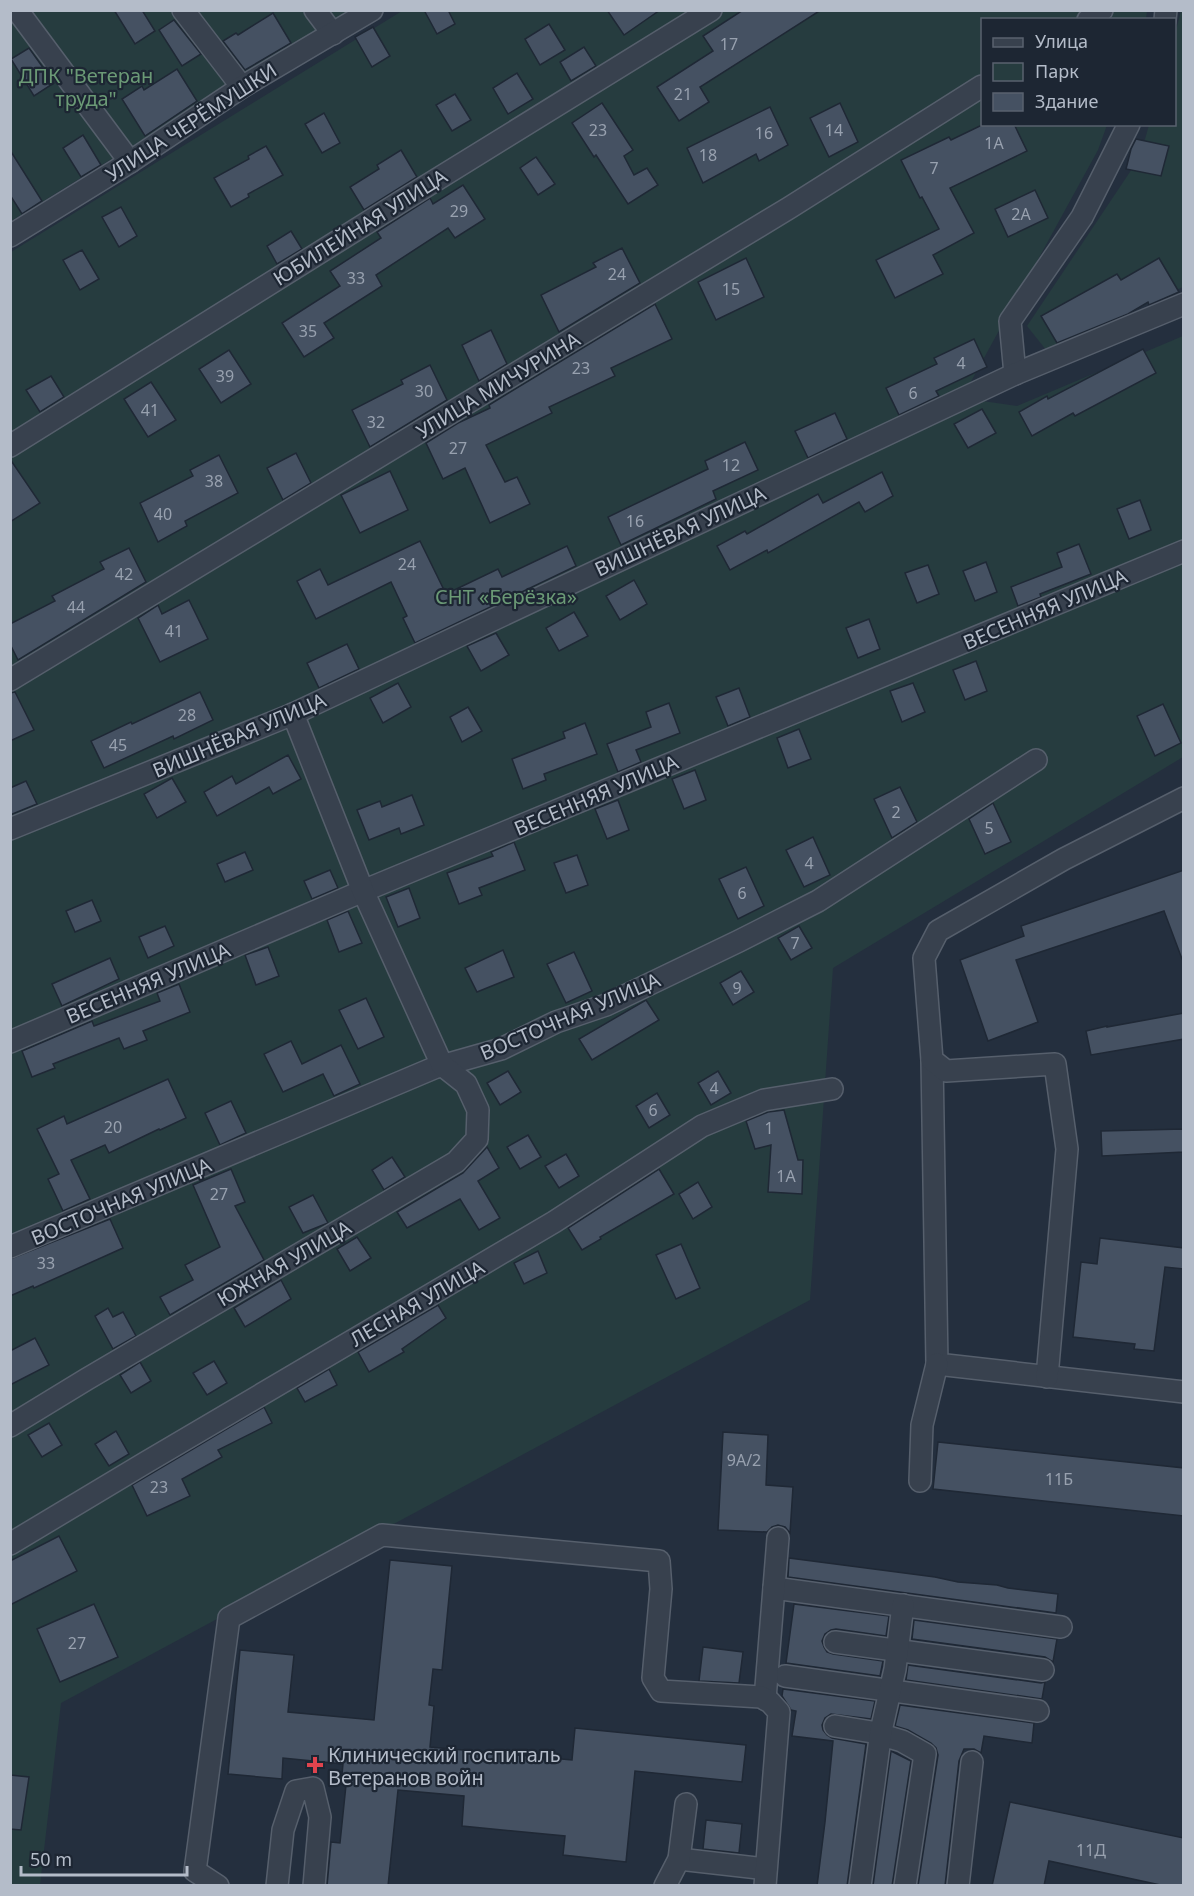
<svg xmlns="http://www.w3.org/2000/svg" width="1194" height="1896" viewBox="0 0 1194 1896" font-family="'Noto Sans',sans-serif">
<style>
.green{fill:#263c3f}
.building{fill:#455162;stroke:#1f2835;stroke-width:1.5}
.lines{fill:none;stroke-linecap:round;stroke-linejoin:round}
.minor-casing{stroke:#565f6c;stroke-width:24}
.minor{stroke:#38414e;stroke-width:21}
.health-dot{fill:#e0444e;stroke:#1d2633;stroke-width:2}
.labels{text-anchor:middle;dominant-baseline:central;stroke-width:4.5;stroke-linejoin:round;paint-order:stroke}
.number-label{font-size:16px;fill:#98a1af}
.park-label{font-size:20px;fill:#6b9a76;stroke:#1d2633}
.street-label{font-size:20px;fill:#b4bcc9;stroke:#1d2633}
.poi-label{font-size:20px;fill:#b4bcc9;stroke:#1d2633;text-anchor:start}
</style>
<rect width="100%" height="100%" fill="#242f3e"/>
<g class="green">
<path d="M11,11h340l-340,210z"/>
<path d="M402,11h745l-1,8 -164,1v104l125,1 -9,25 -136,248 55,8 166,-70v421l-350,211 -23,332 -749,403 -21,182 -29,1v-1634z"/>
<path d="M1181,11h2v276l-46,21 -28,16 -62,27 -20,-25 113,-169 9,-32 25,-1 1,-90z"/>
</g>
<g class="building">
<path d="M114,10h28l13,21 -20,13z"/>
<path d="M424,10h24l7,14 -18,10z"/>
<path d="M607,10h53l-36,25z"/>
<path d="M743,10h78l-121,77 9,15 -30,19 -22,-34 56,-36 -10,-15z"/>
<path d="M273,13l18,30 -46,27 -22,-29 13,-8 2,2z"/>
<path d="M174,20l27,34 -19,12 -23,-36z"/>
<path d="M549,24l16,26 -25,15 -15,-26z"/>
<path d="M373,27l17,29 -18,11 -17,-30z"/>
<path d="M584,47l12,19 -25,15 -11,-19z"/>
<path d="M29,48l25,35 -20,13 -23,-37z"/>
<path d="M177,69l20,32 -52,35 -23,-37 20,-13 2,4z"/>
<path d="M517,73l16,26 -25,15 -15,-26z"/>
<path d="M455,94l16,26 -19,11 -16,-26z"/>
<path d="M602,103l31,47 -9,6 10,19 13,-7 11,17 -30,19 -32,-49 -2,2 -22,-34z"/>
<path d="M840,103l18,39 -29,15 -19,-39z"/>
<path d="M770,107l18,38 -29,16 -3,-7 -53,29 -16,-35z"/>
<path d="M324,113l16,30 -18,10 -17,-29z"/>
<path d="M984,124h30l13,27 -77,37 24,45 -41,22 10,19 -48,24 -19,-38 63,-31 -17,-32 -2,1 -19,-38 48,-23 2,3z"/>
<path d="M83,135l18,30 -20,12 -18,-29z"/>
<path d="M1136,139l33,7 -8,30 -35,-7 5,-20z"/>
<path d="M266,146l17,29 -35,19 1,3 -18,10 -17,-29 35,-19 -1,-3z"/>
<path d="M10,150l32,51 -20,13 -12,-19z"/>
<path d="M401,150l16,27 -53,33 -14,-23 29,-18 -2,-4z"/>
<path d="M536,157l19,27 -17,11 -18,-27z"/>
<path d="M463,185l22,34 -30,19 -7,-10 -72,47 6,11 -58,37 10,15 -30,19 -22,-34 58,-37 -10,-15 51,-33 -4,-6 53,-34 3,6z"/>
<path d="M1035,190l13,28 -40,19 -13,-28z"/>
<path d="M121,207l16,29 -18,11 -17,-30z"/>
<path d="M291,231l11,18 -25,15 -10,-18z"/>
<path d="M622,248l18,35 -81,49 -18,-37 55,-28 -3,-4z"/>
<path d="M82,250l17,29 -19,11 -17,-30z"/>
<path d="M746,258l18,39 -48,23 -18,-38z"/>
<path d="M1159,258l20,34 -30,13 -1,-3 -20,12 -71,29 -16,-27 76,-42 4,6z"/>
<path d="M655,304l17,35 -61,29 4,8 -66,31 3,6 -66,32 19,37 12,-5 13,27 -40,19 -25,-55 -22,11 -17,-36 32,-20 32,-15 -1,-3z"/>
<path d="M491,330l16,34 -28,17 -17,-36z"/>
<path d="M974,339l13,28 -51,24 3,5 -40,19 -13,-27 51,-24 -3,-6z"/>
<path d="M1143,349l13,24 -81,43 -2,-3 -41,23 -13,-24 28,-16 1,3z"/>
<path d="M229,350l22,34 -30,19 -22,-34z"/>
<path d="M430,365l17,35 -77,47 -18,-37 51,-26 -2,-4z"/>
<path d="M51,376l13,21 -24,15 -14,-22z"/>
<path d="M151,382l25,38 -28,17 -24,-38z"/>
<path d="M982,409l14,24 -28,15 -14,-24z"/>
<path d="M835,413l12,26 -39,19 -13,-27z"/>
<path d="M745,442l13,28 -45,21 3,8 -95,46 -13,-28 100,-48 -3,-8z"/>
<path d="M296,453l15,30 -28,17 -16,-32z"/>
<path d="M219,455l19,38 -53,28 2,5 -29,16 -18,-39 53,-27 -3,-6z"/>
<path d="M10,459l30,44 -30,19z"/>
<path d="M390,471l18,39 -48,23 -19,-38z"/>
<path d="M882,472l11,24 -28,16 -6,-10 -91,51 -1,-3 -37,20 -13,-24 28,-15 2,3 71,-40 5,9z"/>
<path d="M1140,500l11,30 -22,9 -12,-30z"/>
<path d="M420,541l26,53 52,-25 4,8 65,-31 9,20 -161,77 -12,-25 4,-2 -16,-34 -75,37 -19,-38 23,-12 8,16z"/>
<path d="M1079,544l12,30 -51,20 1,3 -23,9 -7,-19 51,-20 -5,-14z"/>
<path d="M129,548l17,34 -128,78 -8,-16v-20l45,-23 -3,-5 52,-27 -4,-7z"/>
<path d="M986,562l11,30 -22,9 -12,-30z"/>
<path d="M928,565l11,29 -22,9 -12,-30z"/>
<path d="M634,580l13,24 -27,16 -14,-24z"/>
<path d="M189,600l19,39 -48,23 -22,-44 20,-13 4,9z"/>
<path d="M574,612l14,24 -29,15 -13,-23z"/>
<path d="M869,619l11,30 -22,9 -12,-30z"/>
<path d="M496,633l13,22 -28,16 -14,-25z"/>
<path d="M347,644l12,25 -40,19 -12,-25z"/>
<path d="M976,661l11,30 -22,9 -12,-30z"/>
<path d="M398,683l13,24 -28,16 -13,-25z"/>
<path d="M913,683l12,29 -23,10 -12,-31z"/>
<path d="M739,688l11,29 -22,9 -12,-29z"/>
<path d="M15,692l19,38 -24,11v-48z"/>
<path d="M200,692l13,28 -39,19 -1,-3 -69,32 -13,-27 40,-19 1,2z"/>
<path d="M669,703l11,30 -44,17 5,12 -23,10 -11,-28 44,-17 -5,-15z"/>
<path d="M1163,704l18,39 -26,13 -18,-40z"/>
<path d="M468,707l14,24 -20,11 -12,-25z"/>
<path d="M585,723l12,31 -53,20 2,6 -23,9 -11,-30 53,-21 -2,-6z"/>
<path d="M799,729l12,30 -23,9 -11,-30z"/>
<path d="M288,755l13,24 -28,15 -4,-7 -52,29 -13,-24 28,-16 4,8z"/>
<path d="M695,770l11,30 -22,9 -12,-30z"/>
<path d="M172,778l14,24 -29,16 -13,-24z"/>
<path d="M26,781l11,23 -27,11v-27z"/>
<path d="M900,787l17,35 -25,16 -18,-39z"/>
<path d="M412,795l12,30 -23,9 -2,-6 -30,12 -12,-30 23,-9 2,6z"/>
<path d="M618,800l11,30 -22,9 -12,-30z"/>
<path d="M993,803l18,39 -26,12 -16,-35z"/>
<path d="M813,837l17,38 -26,12 -18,-37z"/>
<path d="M514,842l11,28 -46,18 3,7 -23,9 -12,-31 46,-17 -2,-4z"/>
<path d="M245,852l8,18 -28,12 -8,-18z"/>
<path d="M577,855l11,30 -22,8 -12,-30z"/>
<path d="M746,867l18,39 -26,13 -19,-40z"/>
<path d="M330,870l8,18 -26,11 -8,-18z"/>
<path d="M1184,870v89h-2l-18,-48 -148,49 22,62 -50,19 -28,-81 64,-24 -3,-10z"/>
<path d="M409,888l11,30 -22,9 -12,-30z"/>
<path d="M92,900l9,21 -26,11 -9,-21z"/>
<path d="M348,911l14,32 -23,9 -12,-32z"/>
<path d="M165,926l9,20 -26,12 -9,-21z"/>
<path d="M799,926l13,22 -21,12 -13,-22z"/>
<path d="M268,947l11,29 -23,9 -11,-30z"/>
<path d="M503,950l11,27 -37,15 -12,-24z"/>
<path d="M574,952l18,39 -26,12 -19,-39z"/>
<path d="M110,958l9,21 -57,27 -10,-22z"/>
<path d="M741,971l13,21 -21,13 -13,-22z"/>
<path d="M179,984l11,28 -47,19 4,9 -23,9 -5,-11 -66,26 2,4 -23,9 -10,-26 70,-30 2,5 66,-25 -3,-8z"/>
<path d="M366,998l18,39 -26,12 -19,-39z"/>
<path d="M646,1000l13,20 -67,40 -13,-21z"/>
<path d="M1184,1013v26l-93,16 -5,-24 21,-5v1z"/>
<path d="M291,1041l11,23 39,-19 19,39 -26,12 -11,-22 -40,18 -19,-38z"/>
<path d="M508,1071l13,21 -21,13 -13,-22z"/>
<path d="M718,1071l13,22 -20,12 -13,-22z"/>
<path d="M168,1079l18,39 -26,12 -1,-1 -50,24 -4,-8 -34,15 19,39 -27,12 -15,-32 11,-5 -22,-45 27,-13 3,8z"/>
<path d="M657,1093l13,22 -21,13 -13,-22z"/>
<path d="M231,1101l15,32 -26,12 -15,-32z"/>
<path d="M784,1110l14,50h5l-1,34 -34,-2 3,-47 -16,4 -9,-28 22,-9z"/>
<path d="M1184,1129v23l-82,4 -1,-25z"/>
<path d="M528,1135l13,22 -21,12 -13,-22z"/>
<path d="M487,1147l12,21 -21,13 22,37 -21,12 -19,-31 -53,29 -10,-16 66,-39z"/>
<path d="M566,1154l13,22 -20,12 -14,-22z"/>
<path d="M392,1157l13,20 -21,13 -12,-20z"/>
<path d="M231,1169l14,33 -10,4 29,54 -94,55 -10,-18 33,-17 -8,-15 35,-18 -27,-62z"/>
<path d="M659,1169l15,25 -74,43 1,2 -19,11 -14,-22z"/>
<path d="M698,1182l14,25 -19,12 -14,-25z"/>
<path d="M313,1195l15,28 -25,10 -14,-26z"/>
<path d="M110,1219l13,29 -89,40 -1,-2 -23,10v-37z"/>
<path d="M357,1237l14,21 -21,13 -13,-22z"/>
<path d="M1100,1238l84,10v21l-19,-2 -11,84 -20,-2 1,-5 -62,-7 8,-75 16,2z"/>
<path d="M681,1244l19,44 -24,11 -20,-44z"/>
<path d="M538,1251l9,22 -23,11 -10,-21z"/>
<path d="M281,1280l10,19 -46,28 -11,-19z"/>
<path d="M438,1305l8,13 -44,31 2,3 -35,20 -11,-20z"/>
<path d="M108,1308l5,9 10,-5 13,24 -23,13 -18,-33z"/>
<path d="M35,1338l14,27 -39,20v-34z"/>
<path d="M214,1361l13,22 -20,12 -14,-22z"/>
<path d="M140,1362l11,19 -20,12 -11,-18z"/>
<path d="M329,1369l8,16 -32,17 -8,-14z"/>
<path d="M264,1407l8,16 -54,27 4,7 -40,22 8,17 -43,20 -15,-31z"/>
<path d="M49,1423l13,22 -20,12 -14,-22z"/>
<path d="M116,1431l13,23 -20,12 -14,-22z"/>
<path d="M723,1432l45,3 -2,50 27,2 -3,46 -5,-6 -7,-2 -6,2 -5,5 -49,-2z"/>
<path d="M938,1442l246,26v48l-251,-27z"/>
<path d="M59,1536l18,35 -67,34v-44z"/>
<path d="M789,1558l146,19 23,5 39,3 11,3 50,6 -2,19 -268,-36z"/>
<path d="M390,1560l62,6 -10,104 -9,-1 -4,36 5,1 -4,41 142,13 3,-32 171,17 -4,37 -107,-11 -9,91 -63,-7 2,-19 -103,-10 2,-30 -66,-6 -10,96h-61l4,-44 9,1 6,-58 -5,-1 2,-20 -60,-6 -1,21 -54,-5 12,-124 54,5 -6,57 86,8z"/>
<path d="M94,1604l24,53 -58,25 -23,-53z"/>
<path d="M794,1604l95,12 -3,20 -50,-7 -5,1 -6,4 -3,7 2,6 3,5 6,2 50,7 -3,15 -94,-13z"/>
<path d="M914,1620l143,19 -4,23 -8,-5 -133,-18z"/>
<path d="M703,1647l40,5 -4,31 -40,-2z"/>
<path d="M908,1665l133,18 4,-1 -3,17 -136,-19z"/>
<path d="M783,1689l92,12 -4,18 -40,-5 -6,4 -3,7 1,5 4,5 5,3 34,6 -19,142h-30l8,-64 8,-81 -41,-5 4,-25 -5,-1 -9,-14z"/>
<path d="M900,1705l134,18 -2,20 -48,-7 -3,17 -7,-4h-10l-5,12 -14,125h-27l20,-131 -2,-7 -5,-5 -23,-13 -13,-4z"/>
<path d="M891,1751l20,10 -19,125h-19z"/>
<path d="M10,1775l19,2 -8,53 -11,-1z"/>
<path d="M1010,1802l174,36v48h-19l-116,-25 -5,25h-52z"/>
<path d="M706,1820l36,4 -3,29 -36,-4z"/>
</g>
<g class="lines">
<g class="minor-casing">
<g id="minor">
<path d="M17,10l113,152"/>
<path d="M183,10l59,77"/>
<path d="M315,10l18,24"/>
<path d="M1088,20l14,-10"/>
<path d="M1165,20l1,-10"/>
<path d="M10,236l120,-74 112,-75 130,-77"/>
<path d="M1015,374l-5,-53 72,-104 47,-93"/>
<path d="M10,446l392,-245 309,-191"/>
<path d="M10,680l779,-472 193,-122"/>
<path d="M10,829l283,-115 722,-340 169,-70"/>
<path d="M10,1042l353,-151 821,-340"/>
<path d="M932,1060l5,304 247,28"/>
<path d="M10,1247l424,-179 67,-19 55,-27 50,-17 133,-64 79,-40 218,-141"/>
<path d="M1047,1377l20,-228 -12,-85 -109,7 -14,-11 -8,-102 14,-27 126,-72 120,-61"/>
<path d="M10,1426l77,-47 369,-217 21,-23 1,-29 -12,-26 -24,-19 -79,-174 -70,-177"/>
<path d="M920,1481l2,-56 15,-61"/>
<path d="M10,1544l135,-81 409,-241 148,-96 62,-26 68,-11"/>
<path d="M774,1588l287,39"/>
<path d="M835,1642l208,28"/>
<path d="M785,1676l253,35"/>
<path d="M765,1699l13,-161"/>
<path d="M835,1726l37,6 30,9 23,13 -20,132"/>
<path d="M679,1859l87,10"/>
<path d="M218,1886l-23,-15 34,-253 153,-83 277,26 2,28 -8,89 8,13 100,6 9,5 9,10 -14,174"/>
<path d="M277,1886l6,-56 13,-39 17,-3 7,29 -6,69"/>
<path d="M665,1886l14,-27 7,-55"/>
<path d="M860,1886l21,-155 14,-62 8,-64"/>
<path d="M958,1886l14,-124"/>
</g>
</g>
<use href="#minor" class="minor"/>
</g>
<path class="health-dot" d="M312 1756h6v6h6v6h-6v6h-6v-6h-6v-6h6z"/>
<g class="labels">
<g class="number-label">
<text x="729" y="44">17</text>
<text x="683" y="94">21</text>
<text x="598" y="130">23</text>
<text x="834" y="130">14</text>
<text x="764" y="133">16</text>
<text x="994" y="143">1А</text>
<text x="708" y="155">18</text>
<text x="934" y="168">7</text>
<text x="459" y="211">29</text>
<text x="1021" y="214">2А</text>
<text x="617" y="274">24</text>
<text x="356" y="278">33</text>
<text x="731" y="289">15</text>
<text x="308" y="331">35</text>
<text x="961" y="363">4</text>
<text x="581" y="368">23</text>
<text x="225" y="376">39</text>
<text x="424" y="391">30</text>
<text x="913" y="393">6</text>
<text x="150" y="410">41</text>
<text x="376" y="422">32</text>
<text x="458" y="448">27</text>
<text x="731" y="465">12</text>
<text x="214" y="481">38</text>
<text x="163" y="514">40</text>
<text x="635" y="521">16</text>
<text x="407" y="564">24</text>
<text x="124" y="574">42</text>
<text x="76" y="607">44</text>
<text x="174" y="631">41</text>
<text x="187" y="715">28</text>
<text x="118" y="745">45</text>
<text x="896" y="812">2</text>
<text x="989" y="828">5</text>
<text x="809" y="863">4</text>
<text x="742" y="893">6</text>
<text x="795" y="943">7</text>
<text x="737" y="988">9</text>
<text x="714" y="1088">4</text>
<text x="653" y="1110">6</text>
<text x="113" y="1127">20</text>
<text x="769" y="1128">1</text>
<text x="786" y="1176">1А</text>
<text x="219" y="1194">27</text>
<text x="46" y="1263">33</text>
<text x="744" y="1460">9А/2</text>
<text x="1059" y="1479">11Б</text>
<text x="159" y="1487">23</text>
<text x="77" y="1643">27</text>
<text x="1091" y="1850">11Д</text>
</g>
<g class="park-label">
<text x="86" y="75">ДПК "Ветеран<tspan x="86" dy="23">труда"</tspan></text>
<text x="506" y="596">СНТ «Берёзка»</text>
</g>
<g class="street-label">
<text transform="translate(191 122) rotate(-33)">УЛИЦА ЧЕРЁМУШКИ</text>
<text transform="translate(360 227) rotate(-32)">ЮБИЛЕЙНАЯ УЛИЦА</text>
<text transform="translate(498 385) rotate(-31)">УЛИЦА МИЧУРИНА</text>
<text transform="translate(680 531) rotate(-25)">ВИШНЁВАЯ УЛИЦА</text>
<text transform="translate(1045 609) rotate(-23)">ВЕСЕННЯЯ УЛИЦА</text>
<text transform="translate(239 735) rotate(-23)">ВИШНЁВАЯ УЛИЦА</text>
<text transform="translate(596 795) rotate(-23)">ВЕСЕННЯЯ УЛИЦА</text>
<text transform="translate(148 983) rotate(-23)">ВЕСЕННЯЯ УЛИЦА</text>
<text transform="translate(570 1016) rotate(-23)">ВОСТОЧНАЯ УЛИЦА</text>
<text transform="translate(121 1201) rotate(-23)">ВОСТОЧНАЯ УЛИЦА</text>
<text transform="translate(284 1263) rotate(-30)">ЮЖНАЯ УЛИЦА</text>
<text transform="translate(417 1303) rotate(-30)">ЛЕСНАЯ УЛИЦА</text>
</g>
<g class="poi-label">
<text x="328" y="1754">Клинический госпиталь<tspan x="328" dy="23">Ветеранов войн</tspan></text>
</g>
</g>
<rect width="1194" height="1896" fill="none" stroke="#b4bcc9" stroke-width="24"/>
<rect x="981" y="18" width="195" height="108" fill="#1d2633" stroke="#59626f" stroke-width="1.5"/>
<rect x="993" y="38" width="30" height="9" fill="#38414e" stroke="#59626f" stroke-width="1.5"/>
<text x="1035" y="48" font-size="18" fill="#b4bcc9">Улица</text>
<rect x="993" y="63" width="30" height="18" fill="#263c3f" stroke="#59626f" stroke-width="1.5"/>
<text x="1035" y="78" font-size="18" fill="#b4bcc9">Парк</text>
<rect x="993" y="93" width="30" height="18" fill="#455162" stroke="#59626f" stroke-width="1.5"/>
<text x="1035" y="108" font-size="18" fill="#b4bcc9">Здание</text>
<path d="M21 1866v9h166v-9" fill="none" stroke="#b4bcc9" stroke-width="3"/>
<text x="30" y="1866" font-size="18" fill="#b4bcc9" stroke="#1d2633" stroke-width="4.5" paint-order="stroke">50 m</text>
</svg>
